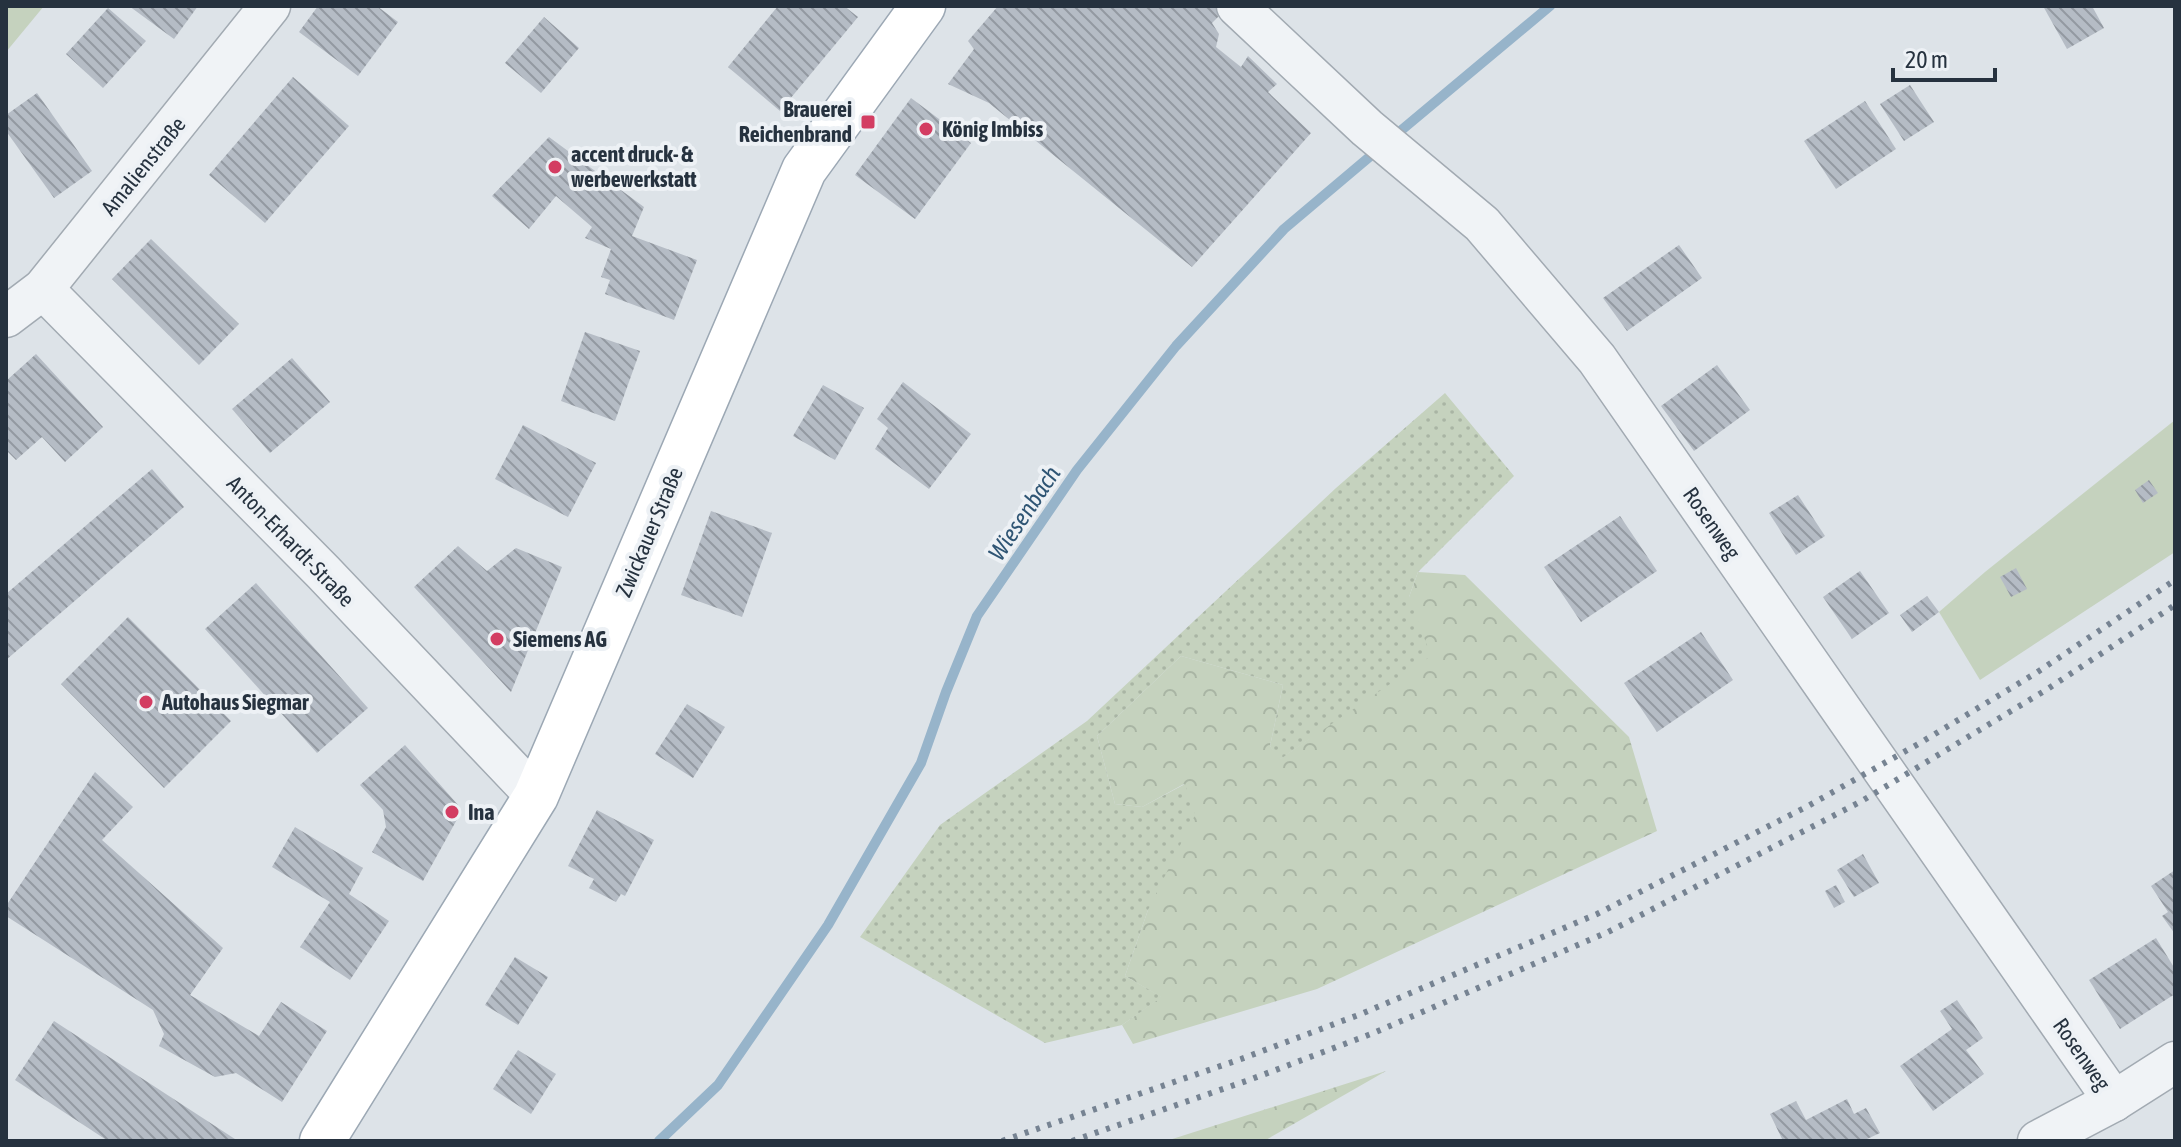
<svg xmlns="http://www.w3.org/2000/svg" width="2181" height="1147" viewBox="0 0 2181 1147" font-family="'Asap Condensed',sans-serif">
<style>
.forest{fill:url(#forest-crowns)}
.park{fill:url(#park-dots)}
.garden{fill:#c5d2be}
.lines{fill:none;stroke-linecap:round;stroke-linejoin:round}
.stream{stroke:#97b4ca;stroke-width:10}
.building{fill:url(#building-back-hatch)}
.minor-casing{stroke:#a2aab2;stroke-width:43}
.major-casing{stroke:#9ca8b4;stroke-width:47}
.minor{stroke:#f0f3f6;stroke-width:40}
.major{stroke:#fff;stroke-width:44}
.rail{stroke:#768392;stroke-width:6;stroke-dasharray:4 8;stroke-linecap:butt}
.poi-dot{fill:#d33d62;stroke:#edf1f5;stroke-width:3}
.labels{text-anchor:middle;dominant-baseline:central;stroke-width:8;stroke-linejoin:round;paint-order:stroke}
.poi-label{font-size:22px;font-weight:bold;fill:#26323f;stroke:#edf1f5;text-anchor:start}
.street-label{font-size:22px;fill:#26323f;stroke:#edf1f5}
.water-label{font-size:24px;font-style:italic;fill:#2f5574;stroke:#edf1f5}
</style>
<defs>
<pattern id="forest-crowns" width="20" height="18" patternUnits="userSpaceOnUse" patternTransform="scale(2)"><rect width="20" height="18" fill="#c5d2be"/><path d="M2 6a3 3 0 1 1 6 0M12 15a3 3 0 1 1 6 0" fill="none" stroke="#a9b5a4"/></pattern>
<pattern id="park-dots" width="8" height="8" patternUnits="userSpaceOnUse" patternTransform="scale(2)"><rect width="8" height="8" fill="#c5d2be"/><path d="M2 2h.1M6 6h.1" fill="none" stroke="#a9b5a4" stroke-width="1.8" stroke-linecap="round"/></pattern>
<pattern id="building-back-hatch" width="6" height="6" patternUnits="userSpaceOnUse" patternTransform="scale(2)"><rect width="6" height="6" fill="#b5bcc5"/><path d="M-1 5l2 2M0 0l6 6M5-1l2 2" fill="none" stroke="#9399a1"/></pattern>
</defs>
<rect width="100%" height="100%" fill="#dde3e8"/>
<g class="forest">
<path d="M1418,572l47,3 164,162 28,94 -340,158 -184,55 -11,-19 39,-28 -36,-21 23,-66 36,-126 -42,23 -27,-3 -18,-68 84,-80 102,29 -13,61 10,13 29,-20 100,-142z"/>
<path d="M1386,1071l-122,70h-98z"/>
</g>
<path class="park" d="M1445,393l69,83 -96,96 -9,25 22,59 -152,104 -9,-14 13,-61 -102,-29 -84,80 18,68 27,3 43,-23 10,31 -47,95 -23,66 37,21 -40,28 -77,18 -185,-106 80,-112 147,-104 249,-233z"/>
<g class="garden">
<path d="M6,6h38l-38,46z"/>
<path d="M2175,420v132l-195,128 -41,-68 46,-40z"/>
</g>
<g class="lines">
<g class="stream">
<path d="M1392,138l158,-132"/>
<path d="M659,1141l59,-56 110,-160 93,-162 25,-71 31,-76 100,-146 99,-124 108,-117 96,-81"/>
</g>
</g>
<g class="building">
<path d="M129,6h69l-24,33z"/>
<path d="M318,6h59l21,16 -40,54 -59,-44z"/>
<path d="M778,6h66l14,11 -78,94 -52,-44z"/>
<path d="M998,6h231l-17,17 7,11 -3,13 25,20 7,-11 29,28 -9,8 43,41 -119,134 -203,-164 -41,-19 26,-35 -6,-8z"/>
<path d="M2043,6h49l12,22 -37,21z"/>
<path d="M108,8l38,33 -43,47 -37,-34z"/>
<path d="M544,17l35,31 -38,45 -36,-30z"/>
<path d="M293,77l56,49 -84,97 -56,-48z"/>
<path d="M1910,85l24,37 -30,19 -24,-37z"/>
<path d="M37,93l55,78 -38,27 -48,-67v-16z"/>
<path d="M911,98l60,45 -56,76 -60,-44z"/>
<path d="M1865,101l31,48 -60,40 -32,-48z"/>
<path d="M549,137l95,70 -12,29 65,24 -23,60 -69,-26 5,-14 -9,-3 10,-28 -26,-11 7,-11 -36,-31 -27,33 -37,-33z"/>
<path d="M151,239l88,85 -40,41 -87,-86z"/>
<path d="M1679,245l23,33 -75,53 -24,-33z"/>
<path d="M585,332l55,19 -25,70 -54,-20z"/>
<path d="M36,354l67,73 -38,35 -23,-25 -26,23 -10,-10v-69z"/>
<path d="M292,358l38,44 -60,51 -38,-44z"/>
<path d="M1717,365l33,45 -56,41 -33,-45z"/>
<path d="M903,382l68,52 -42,55 -54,-40 13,-21 -11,-9z"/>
<path d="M823,385l41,23 -29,52 -42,-24z"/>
<path d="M523,425l73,38 -28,54 -73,-38z"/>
<path d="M152,469l32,38 -178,153v-66z"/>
<path d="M2149,480l9,13 -15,10 -8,-13z"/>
<path d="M1798,495l27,41 -29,19 -27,-42z"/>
<path d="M711,511l61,22 -30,84 -61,-22z"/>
<path d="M1620,516l37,55 -76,51 -37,-55z"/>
<path d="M458,546l29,25 29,-23 46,19 -51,125 -97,-105z"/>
<path d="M2016,568l11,21 -16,8 -11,-20z"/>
<path d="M1860,571l29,42 -37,26 -29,-42z"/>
<path d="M256,583l112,125 -51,45 -112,-124z"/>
<path d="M1927,596l12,16 -27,20 -12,-17z"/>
<path d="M128,617l103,104 -67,67 -103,-104z"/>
<path d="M1701,632l32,48 -76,52 -33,-49z"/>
<path d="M687,704l38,23 -32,51 -38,-24z"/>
<path d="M405,745l54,61 1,4v4l-37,67 -51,-29 14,-25 -3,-17 -23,-25z"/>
<path d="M95,772l38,35 -31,33 121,108 -33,47 69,41 22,-34 46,29 -45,71 -46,-29 -21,4 -56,-31 5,-12 -11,-24 -147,-94v-10z"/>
<path d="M597,810l57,30 -29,56 -4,-2 -5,8 -27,-14 5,-9 -26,-13z"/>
<path d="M295,827l68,41 -14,26 40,27 -39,59 -50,-33 30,-45 -58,-35z"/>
<path d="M1863,854l16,29 -25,14 -17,-27z"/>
<path d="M2175,870v64l-13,-18 6,-4 -17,-26z"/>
<path d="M1836,885l9,17 -11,6 -9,-17z"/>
<path d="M2156,938l19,31v25l-55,35 -31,-49z"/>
<path d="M515,957l33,20 -30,48 -33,-20z"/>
<path d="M1957,1000l26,38 -17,12 18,24 -51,37 -33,-45 52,-37 -12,-18z"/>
<path d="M54,1021l184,120h-130l-93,-61z"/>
<path d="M518,1050l38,24 -25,40 -38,-25z"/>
<path d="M1847,1099l7,15 12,-6 14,25 -13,6 1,2h-85l-13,-27 26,-13 10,19z"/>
</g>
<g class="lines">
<g class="minor-casing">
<g id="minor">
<path d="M1237,6l130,122 115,96 115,135 517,742"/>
<path d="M43,289l280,283 213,224"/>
<path d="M6,317l37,-28 227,-283"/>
<path d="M2038,1141l76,-40 61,-39"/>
</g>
</g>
<g class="major-casing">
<path id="major" d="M322,1141l214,-345 268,-626 119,-164"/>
</g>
<use href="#minor" class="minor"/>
<use href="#major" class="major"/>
<g class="rail">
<path d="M1002,1141l239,-82 120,-45 236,-100 211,-108 112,-63 116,-70 139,-93"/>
<path d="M1072,1141l177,-61 122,-46 237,-102 252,-130 186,-112 129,-85"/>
</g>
</g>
<g class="poi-dot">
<rect x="860" y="114" width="16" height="16" rx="4"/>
<circle cx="926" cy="129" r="8"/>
<circle cx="555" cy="167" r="8"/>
<circle cx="497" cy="639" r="8"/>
<circle cx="146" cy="702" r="8"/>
<circle cx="452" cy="812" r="8"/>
</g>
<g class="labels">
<g class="poi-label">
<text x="852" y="109" text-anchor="end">Brauerei<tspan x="852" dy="25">Reichenbrand</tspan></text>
<text x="942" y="129">König Imbiss</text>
<text x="571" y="154">accent druck- &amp;<tspan x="571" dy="25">werbewerkstatt</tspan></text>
<text x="513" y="639">Siemens AG</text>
<text x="162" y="702">Autohaus Siegmar</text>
<text x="468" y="812">Ina</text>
</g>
<g class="street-label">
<text transform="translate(143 166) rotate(-51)">Amalienstraße</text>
<text transform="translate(1712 523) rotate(55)">Rosenweg</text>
<text transform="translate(649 532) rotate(-67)">Zwickauer Straße</text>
<text transform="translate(291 541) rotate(46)">Anton-Erhardt-Straße</text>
<text transform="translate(2082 1054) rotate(55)">Rosenweg</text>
</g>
<g class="water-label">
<text transform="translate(1024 513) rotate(-56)">Wiesenbach</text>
</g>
</g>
<rect width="2181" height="1147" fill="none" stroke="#26323f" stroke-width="16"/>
<path d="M1893 68v12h102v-12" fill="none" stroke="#26323f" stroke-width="4"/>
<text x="1905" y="68" font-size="24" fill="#26323f" stroke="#edf1f5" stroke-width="6" paint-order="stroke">20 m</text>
</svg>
